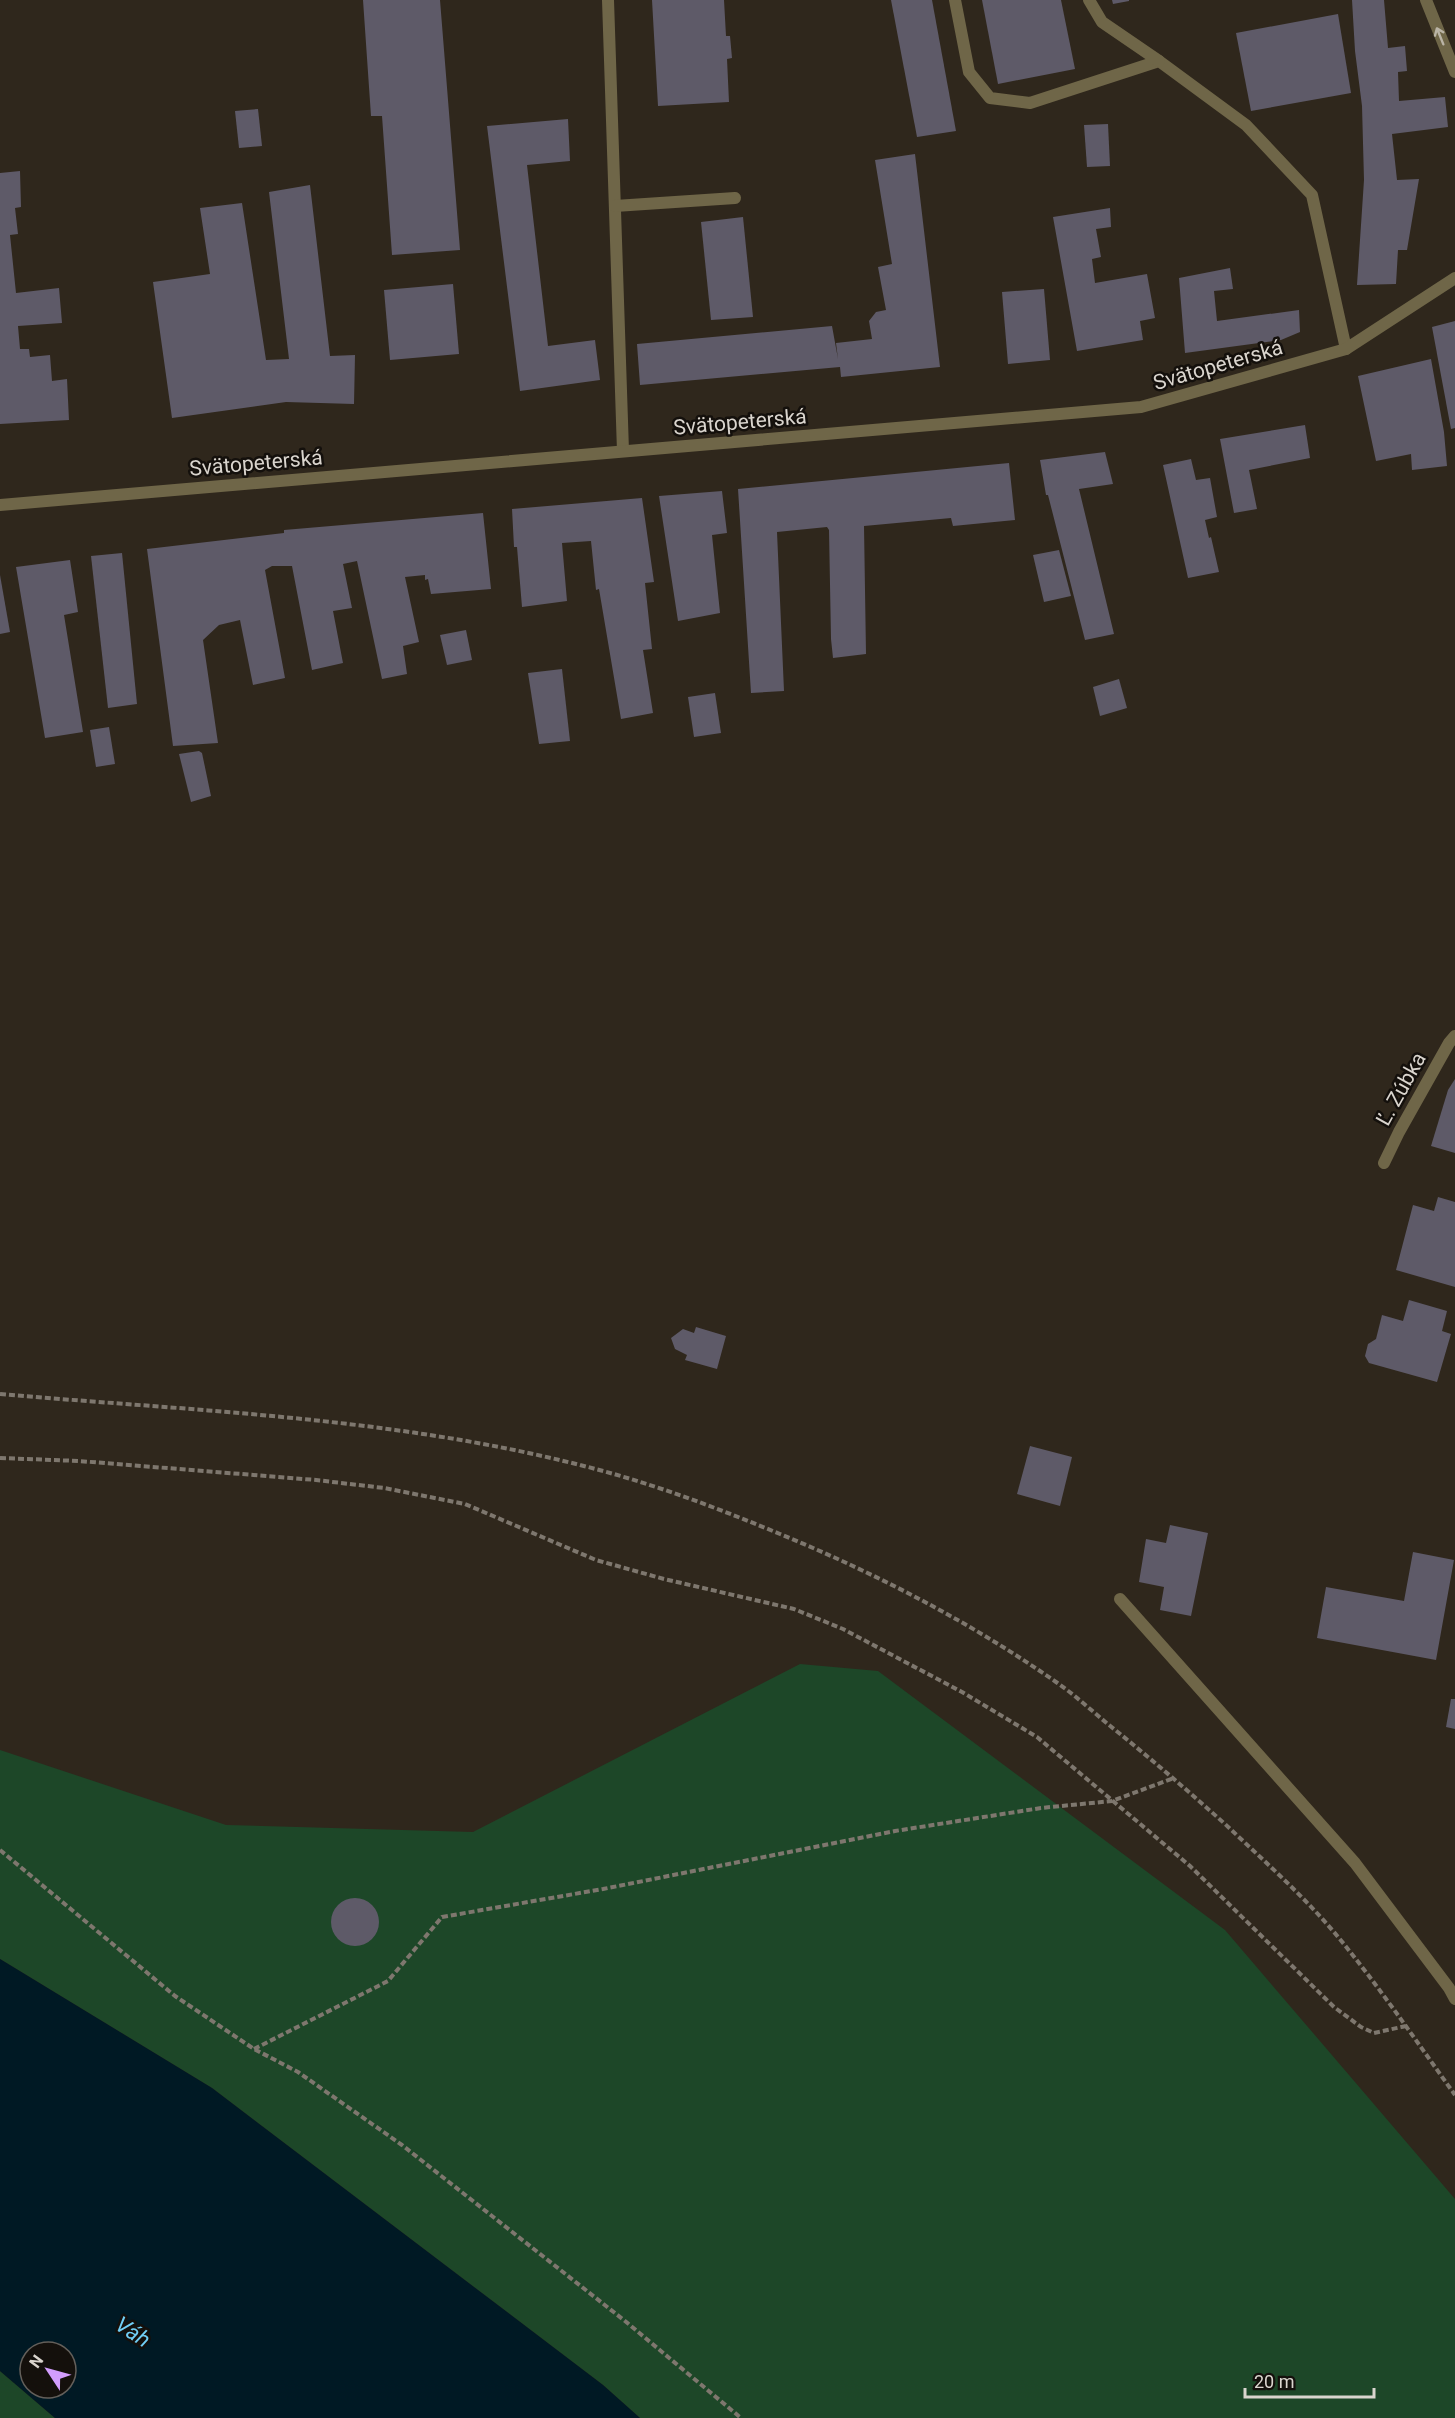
<svg xmlns="http://www.w3.org/2000/svg" width="1455" height="2418" viewBox="0 0 1455 2418" font-family="Roboto,sans-serif">
<style>
.green{fill:#1d4728}
.water{fill:#001924;fill-rule:evenodd}
.building{fill:#5e5a68}
.lines{fill:none;stroke-linecap:round;stroke-linejoin:round}
.path{stroke:#7e776e;stroke-width:4;stroke-dasharray:6 3;stroke-linecap:butt}
.lane{stroke:#6f6648;stroke-width:12}
.street{stroke:#6f6648;stroke-width:12}
.oneway{stroke:#bab4a6}
.labels{text-anchor:middle;dominant-baseline:central;stroke-width:5;stroke-linejoin:round;paint-order:stroke}
.street-label{font-size:21px;fill:#dad5ce;stroke:#14100c}
.water-label{font-size:22px;font-style:italic;fill:#70cef5;stroke:#14100c}
</style>
<rect width="100%" height="100%" fill="#2f271c"/>
<g class="green">
<path d="M800,1664l78,7 347,259 230,269v219h-815l-37,-33 -391,-297 -212,-129v-209l226,75 247,7z"/>
<path d="M0,2371l55,47h-55z"/>
</g>
<path class="water" d="M0,1959l212,129 391,297 37,33h-585l-55,-47zM30,2352h36v36h-36z"/>
<g class="building">
<path d="M363,0h77l20,250 -68,5 -10,-139h-11z"/>
<path d="M652,0h72l2,36h4l2,22 -5,1 2,43 -71,4z"/>
<path d="M891,0h41l24,131 -39,6z"/>
<path d="M982,0h79l14,69 -77,15z"/>
<path d="M1112,0h17v1l-16,3z"/>
<path d="M1352,0h32l4,48 17,-2 2,25 -9,1 1,29 46,-4 3,30 -56,7 5,46 22,-1 -12,71h-9l-2,34 -39,1 7,-105 -2,-74 -7,-55z"/>
<path d="M1338,14l13,79 -100,18 -15,-78z"/>
<path d="M258,109l4,37 -23,2 -4,-37z"/>
<path d="M568,119l2,42 -43,4 21,181 47,-6 5,40 -80,11 -33,-265z"/>
<path d="M1108,124l2,42 -23,1 -3,-42z"/>
<path d="M915,154l25,213 -99,10 -1,-10 -200,18 -3,-41 195,-18 6,33 -2,-16 36,-4 -3,-18 7,-9 10,-2 -8,-43 14,-3 -17,-104z"/>
<path d="M20,171l1,36 -6,1 3,26 -8,1 6,58 43,-5 3,35 -44,3 2,23h9l1,8 20,-2 2,26 15,-2 2,41 -69,4v-251z"/>
<path d="M310,185l20,171 25,-1 -1,49 -68,-2 -114,16 -19,-136 57,-8 -10,-66 42,-5 24,157 23,-1 -20,-167z"/>
<path d="M1110,208l1,19 -15,2 5,28 -9,2 3,24 52,-9 8,44 -15,3 3,19 -66,11 -24,-134z"/>
<path d="M743,217l10,100 -42,3 -10,-98z"/>
<path d="M1230,268l3,21 -19,2 3,30 82,-11 1,22 -19,8 -96,13 -6,-75z"/>
<path d="M453,284l6,70 -69,6 -6,-70z"/>
<path d="M1044,289l6,71 -42,4 -6,-72z"/>
<path d="M1455,321v107l-4,1 -19,-102z"/>
<path d="M1431,359l13,73 3,34 -35,4 -1,-16 -35,7 -18,-85z"/>
<path d="M1305,425l5,33 -61,12 8,39 -23,4 -14,-74z"/>
<path d="M1105,452l8,32 -34,5 35,145 -29,6 -37,-145h-2l-6,-35z"/>
<path d="M1191,459l5,21 14,-2 7,39 -12,3 4,18 2,-1 8,35 -31,6 -25,-113z"/>
<path d="M1009,463l6,57 -62,6 -2,-8 -87,8 2,128 -33,4 -2,-19 -2,-109 -2,-3 -50,5 7,159 -33,2 -13,-204z"/>
<path d="M722,491l5,42 -15,2 8,78 -42,8 -19,-125z"/>
<path d="M642,498l12,84 -9,1 7,66 -9,1 10,63 -32,6 -22,-130 -3,1 -5,-49 -29,2 5,58 -45,6 -5,-60h-3l-2,-38z"/>
<path d="M483,513l8,76 -60,5 -3,-15 -3,1v-5l-20,2 14,65 -16,4 4,28 -25,5 -25,-118 -14,3 9,44 -19,3 10,52 -31,7 -20,-104h-20l-7,4 20,108 -32,7 -13,-65 -21,5 -16,15 15,103 -45,3 -26,-197 137,-16v-3z"/>
<path d="M1059,550l12,46 -27,6 -11,-47z"/>
<path d="M122,553l15,151 -29,4 -17,-152z"/>
<path d="M70,560l8,52 -14,3 19,117 -38,6 -29,-171z"/>
<path d="M0,575l10,57 -10,2z"/>
<path d="M466,630l6,30 -25,5 -7,-30z"/>
<path d="M562,669l8,72 -31,3 -11,-71z"/>
<path d="M1119,679l8,29 -27,8 -7,-29z"/>
<path d="M715,693l6,40 -27,4 -6,-40z"/>
<path d="M109,727l6,37 -19,3 -6,-37z"/>
<path d="M199,751l3,2 9,43 -20,6 -12,-48z"/>
<path d="M1455,1079v74l-24,-7 17,-56z"/>
<path d="M1438,1197l17,5v85l-59,-17 17,-65 21,6z"/>
<path d="M1409,1300l38,11 -5,20 9,3 -14,48 -68,-19 -4,-7 3,-12 8,-5 6,-24 21,6z"/>
<path d="M696,1327l30,9 -9,33 -32,-9 2,-5 -12,-6 -4,-11 12,-9 11,4z"/>
<path d="M1030,1446l42,11 -12,49 -43,-12z"/>
<path d="M1170,1525l38,8 -17,83 -31,-6 4,-23 -25,-5 7,-43 20,4z"/>
<path d="M1413,1552l41,8 -18,100 -119,-22 9,-51 78,14z"/>
<path d="M1451,1699h4v30l-9,-2z"/>
<circle cx="355" cy="1922" r="24"/>
</g>
<g class="lines">
<g class="path">
<path d="M0,1394c194,17 390,23 580,71 69,17 135,42 200,69 97,40 190,88 276,148 19,13 36,29 53,43 40,32 78,65 116,99 39,37 80,73 114,114 41,50 78,104 116,157"/>
<path d="M0,1458l79,3 237,19 68,8 81,16 131,56 68,19 130,30 49,20 119,63 75,45 153,129 144,141 27,20 13,6 32,-7"/>
<path d="M0,1850l175,146 79,53 44,23 104,73 223,176 116,97"/>
<path d="M254,2049l134,-68 54,-64 161,-28 292,-58 146,-23 71,-7 62,-23"/>
</g>
<g class="lane">
<path d="M608,0l15,451"/>
<path d="M955,0l14,72 21,26 40,5 129,-42 87,64 66,70 34,154"/>
<path d="M1089,0l13,22 57,39"/>
<path d="M615,206l120,-8"/>
<path d="M1120,1599l235,264 94,125 6,11"/>
</g>
<g class="street">
<path d="M1426,0l29,72"/>
<path d="M0,505l1141,-98 205,-58 109,-71"/>
<path d="M1384,1163l15,-31 50,-89 6,-7"/>
</g>
</g>
<defs><path id="oneway-shaft" d="M-6 0H5M1.5-3L5.5 0L1.5 3" fill="none" stroke-width="1.6" stroke-linecap="round" stroke-linejoin="round" transform="scale(1.5)"/></defs>
<use class="oneway" href="#oneway-shaft" transform="translate(1440 36) rotate(-112)"/>
<g class="labels">
<g class="street-label">
<text transform="translate(1218 365) rotate(-16)">Svätopeterská</text>
<text transform="translate(740 422) rotate(-5)">Svätopeterská</text>
<text transform="translate(256 463) rotate(-5)">Svätopeterská</text>
<text transform="translate(1401 1089) rotate(-61)">Ľ. Zúbka</text>
</g>
<g class="water-label">
<text transform="translate(133 2332) rotate(33)">Váh</text>
</g>
</g>
<g transform="translate(48 2370) rotate(306)"><circle r="28" fill="#14100c" stroke="#635f5a" stroke-width="1.5"/>
<path d="M0-4.5L10 22L0 15L-10 22Z" fill="#d29dfd"/>
<text y="-9" font-size="16" font-weight="bold" text-anchor="middle" fill="#dad5ce">N</text>
</g>
<path d="M1245 2388v9h129v-9" fill="none" stroke="#dad5ce" stroke-width="3"/>
<text x="1254" y="2388" font-size="18" fill="#dad5ce" stroke="#14100c" stroke-width="4.5" paint-order="stroke">20 m</text>
</svg>
